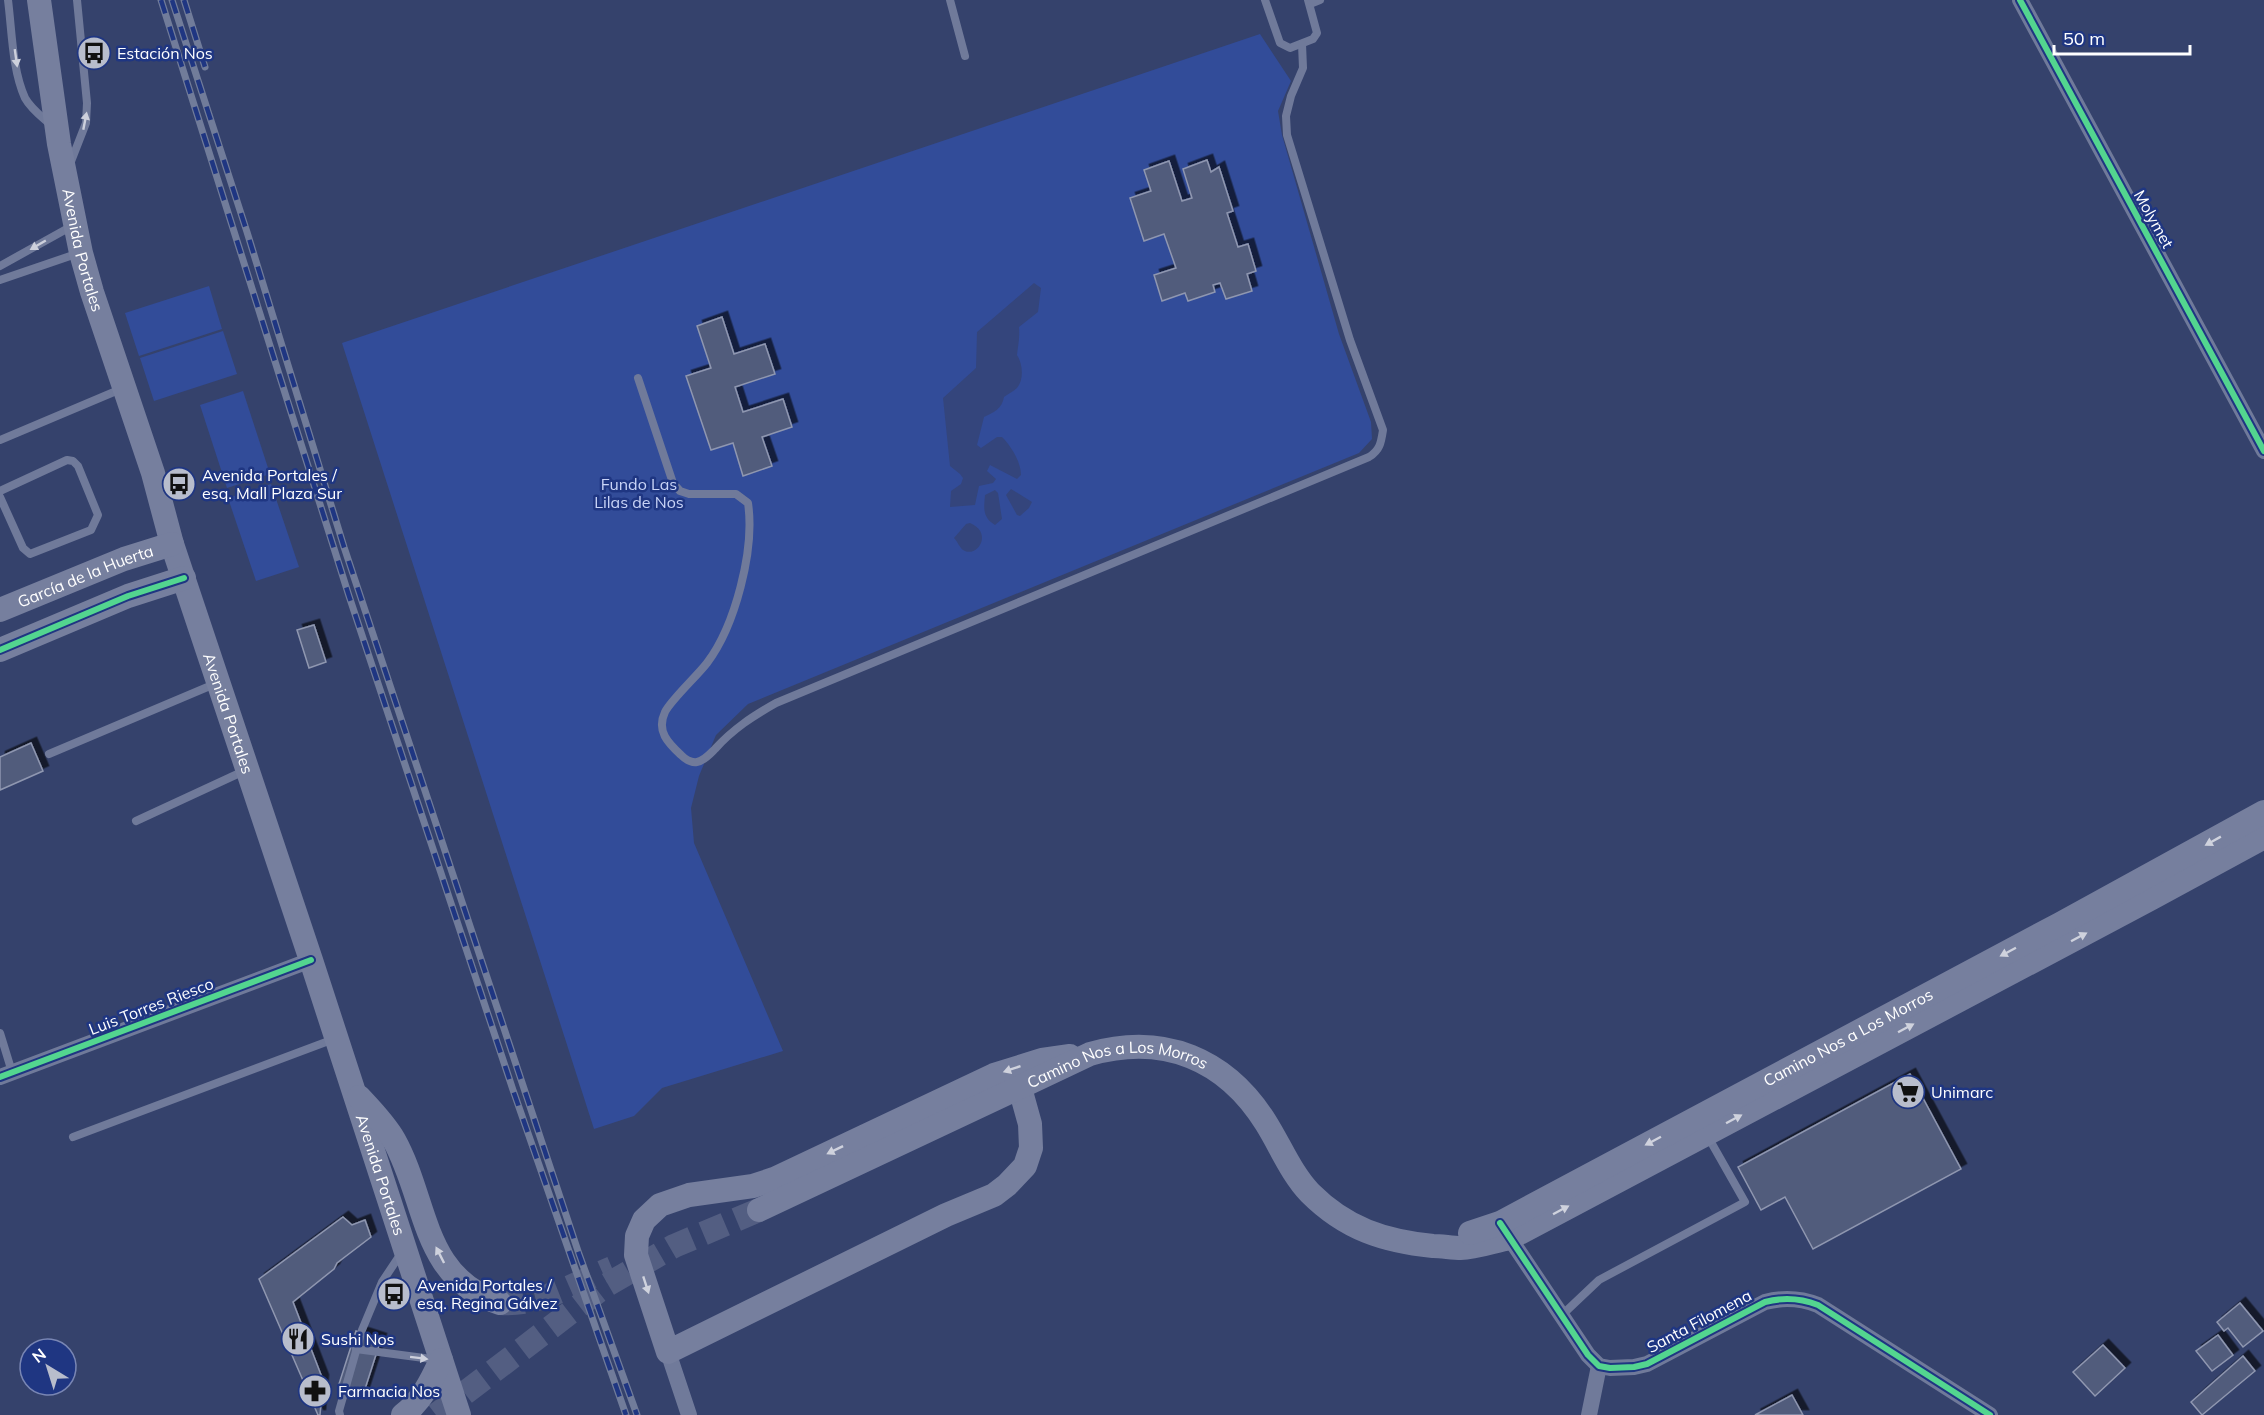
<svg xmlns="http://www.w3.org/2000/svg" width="2264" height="1415" viewBox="0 0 2264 1415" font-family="Mulish,sans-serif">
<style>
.green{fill:#324c99}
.water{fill:#34457c}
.building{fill:#515b7c;stroke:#8f97b0;stroke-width:1.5;filter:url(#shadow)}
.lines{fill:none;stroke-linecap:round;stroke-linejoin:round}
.secondary-tunnel{stroke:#535e82;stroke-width:24;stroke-dasharray:24 12;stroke-linecap:butt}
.lane{stroke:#707a9a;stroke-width:8}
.street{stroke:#707a9a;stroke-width:16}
.secondary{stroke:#767f9e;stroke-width:24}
.rail-casing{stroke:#717c9a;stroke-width:7}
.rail{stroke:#1f3682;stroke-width:4.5;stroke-dasharray:14;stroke-linecap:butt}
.cycleway-casing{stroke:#1f3682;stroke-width:10}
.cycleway{stroke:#53d58f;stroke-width:6}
.oneway{fill:#cdd0dc}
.oneway2{fill:#cfd2dd}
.labels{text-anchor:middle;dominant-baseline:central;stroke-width:5;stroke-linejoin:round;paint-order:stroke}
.poi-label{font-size:16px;fill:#fff;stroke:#1f3682;text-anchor:start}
.street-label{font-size:16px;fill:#fff;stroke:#1f3682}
.park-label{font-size:16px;fill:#c9d4f7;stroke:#1f3682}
</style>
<defs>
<filter id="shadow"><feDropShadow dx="5.5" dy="-5.5" stdDeviation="0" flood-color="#0009"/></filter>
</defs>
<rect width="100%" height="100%" fill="#35426c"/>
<g class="green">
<path d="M1260,34l31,47 -13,30 4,24 57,199 32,88 1,17 -13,14 -611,251 -32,31 -17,41 -8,32 3,35 89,208 -121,37 -28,28 -40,13 -252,-786z"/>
<path d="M209,286l13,43 -83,27 -14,-43z"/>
<path d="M223,331l14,43 -83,27 -14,-43z"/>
<path d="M243,391l27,83 -43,14 -27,-83z"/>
<path d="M271,484l28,83 -43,14 -28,-83z"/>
</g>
<g class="water">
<path d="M1034,283l7,5 -3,24 -19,15c1,11 -1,18 -2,28 6,9 7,25 0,33 -3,3 -9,6 -13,9 -2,12 -10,15 -20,20l-7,28 4,3 16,-11h5c9,9 19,25 19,38l-4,4 -27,-14 -3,6 9,8 -3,4 -14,3 -4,19 -25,2 1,-16 10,-7 2,-6 -3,-4 -10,-8 -7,-68 33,-30 1,-36z"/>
<path d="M1011,489l21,13 -3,6 -9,8 -3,-1 -11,-20z"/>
<path d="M995,490l3,3 4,26 -7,6c-13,-8 -11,-17 -10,-30z"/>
<path d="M970,523c24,10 7,36 -7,27 -3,-2 -6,-9 -9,-12l12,-14z"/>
</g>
<g class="building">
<path d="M1207,160l4,12 8,-5 14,44 -6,2 11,34 10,-3 8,27 -9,3 5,17 -26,8 -6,-16 -7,2 2,7 -27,9 -3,-8 -23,8 -8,-26 22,-7 -12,-34 -20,7 -14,-43 21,-7 -7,-21 25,-9 13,40 10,-3 -9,-29z"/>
<path d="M722,317l12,37 31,-10 10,30 -40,13 8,25 40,-13 9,28 -30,10 10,29 -29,10 -10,-33 -22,7 -25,-74 25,-8 -14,-42z"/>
<path d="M314,625l12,37 -17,6 -12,-38z"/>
<path d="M31,743l12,28 -43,19v-33z"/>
<path d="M1910,1074l51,95 -148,80 -28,-52 -24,13 -23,-43z"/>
<path d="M343,1217l9,8 13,-5 6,17 -34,26 -3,6 -41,33 30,78 -3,35h-2l-59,-136z"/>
<path d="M2240,1303l23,28 -20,16 -15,-19 -4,3 -7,-9z"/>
<path d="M356,1331l25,8 -17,53 -25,-8z"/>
<path d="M2218,1335l15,20 -21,16 -16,-20z"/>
<path d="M2103,1345l22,23 -30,28 -22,-24z"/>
<path d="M2243,1356l12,15 -53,44 -11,-13z"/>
<path d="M1792,1395l11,20h-48z"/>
</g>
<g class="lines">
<g class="secondary-tunnel">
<path d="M500,1303c40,3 76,-20 112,-35"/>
<path d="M436,1415l169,-129 69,-40 85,-36"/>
</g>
<g class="lane">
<path d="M8,0c4,31 4,69 17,98 6,11 17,19 26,27"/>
<path d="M950,0l15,56"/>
<path d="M1265,0l15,43 10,5 23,-9 4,-6 -9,-33"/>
<path d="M1310,4l10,-4"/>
<path d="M70,164l16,-41 1,-20 -10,-103"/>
<path d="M0,266l72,-40"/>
<path d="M0,280l79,-27"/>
<path d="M638,378l35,105 7,8 9,3h47l12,9c7,47 -13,123 -41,160 -10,13 -36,37 -42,49 -9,19 3,31 16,43 4,4 9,8 16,7 7,-1 13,-8 18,-13 18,-20 38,-33 61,-46l593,-246c11,-7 12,-14 14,-27l-33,-90 -63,-205 -1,-19 5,-20 12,-28 -1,-24"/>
<path d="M0,440l121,-51"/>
<path d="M0,491l67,-31 6,1 5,5 20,49 -7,15 -61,24 -7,-6 -23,-51"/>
<path d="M49,754l168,-71"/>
<path d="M136,821l108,-50"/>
<path d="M0,1033l12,39"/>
<path d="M73,1137l261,-98"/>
<path d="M1562,1315l37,-35 146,-78 -38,-67"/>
<path d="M356,1349l83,11"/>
<path d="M340,1415l-1,-4 23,-81 20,-48 20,-30"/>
</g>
<g class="street">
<path d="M2020,0l244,451"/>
<path d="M0,1077l311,-117"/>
<path d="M1505,1231l83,124 11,11 11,2 24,-1 13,-3 118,-62c19,-5 35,-4 53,3l172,110"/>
<path d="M668,1352l21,63"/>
<path d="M1589,1415l10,-49"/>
</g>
<g class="secondary">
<path id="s1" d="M39,0l20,144 22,109 11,39 61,181 19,71 139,416 148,455"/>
<path id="s2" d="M0,610l124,-51 48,-15"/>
<path d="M0,650l128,-54 56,-18"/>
<path d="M1020,1088l10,36 1,24 -6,18 -18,19 -13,10 -48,20 -278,137 -32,-97 1,-19 7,-16 16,-15 29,-10 64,-9 21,-7 220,-104 48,-15 28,-4"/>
<path d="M359,1097c12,13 26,27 35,43 34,61 27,138 106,163"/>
<path id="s3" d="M759,1210l331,-156c74,-21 136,5 176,69 15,24 25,50 44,70 36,36 74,48 123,53 9,0 19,2 28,2 15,0 33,-7 49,-10l642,-340 112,-61"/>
<path id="s4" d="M1470,1233l30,-10 560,-299 204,-112"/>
<path d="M403,1415c19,-15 28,-33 38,-55"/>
</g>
<g class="rail-casing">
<g id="rail">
<path d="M161,0l188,596 164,494 113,325"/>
<path d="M172,0l75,232 97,315 235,707 58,161"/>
<path d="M184,0l21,67"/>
</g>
</g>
<use href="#rail" class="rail"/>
<g class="cycleway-casing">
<g id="cycleway">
<path d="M2020,0l244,451"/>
<path d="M0,650l128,-54 56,-18"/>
<path d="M0,1077l311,-117"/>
<path d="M1500,1223l88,132 11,11 11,2 24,-1 13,-3 118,-62c19,-5 35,-4 53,3l172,110"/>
</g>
</g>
<use href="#cycleway" class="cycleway"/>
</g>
<defs><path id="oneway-solid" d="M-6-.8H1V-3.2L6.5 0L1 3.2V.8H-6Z" transform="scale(1.5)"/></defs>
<g class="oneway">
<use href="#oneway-solid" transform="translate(16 58) rotate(82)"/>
<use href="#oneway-solid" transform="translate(85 121) rotate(-79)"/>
<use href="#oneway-solid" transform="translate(38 245) rotate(150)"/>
<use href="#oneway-solid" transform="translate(419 1358) rotate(7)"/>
</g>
<g class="oneway2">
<use href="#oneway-solid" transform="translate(2213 841) rotate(151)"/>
<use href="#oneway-solid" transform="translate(2079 937) rotate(-28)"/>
<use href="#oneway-solid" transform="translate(2008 952) rotate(152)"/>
<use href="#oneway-solid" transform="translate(1906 1028) rotate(-28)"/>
<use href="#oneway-solid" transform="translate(1012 1069) rotate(161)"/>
<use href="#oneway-solid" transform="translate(1734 1119) rotate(-28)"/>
<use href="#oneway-solid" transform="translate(1653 1141) rotate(152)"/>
<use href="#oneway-solid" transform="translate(835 1150) rotate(154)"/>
<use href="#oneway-solid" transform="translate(1561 1210) rotate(-28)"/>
<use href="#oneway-solid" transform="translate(440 1255) rotate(-117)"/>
<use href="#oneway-solid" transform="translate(646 1285) rotate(72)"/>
</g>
<defs>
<g id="bus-disc" transform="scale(1.725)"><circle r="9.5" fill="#b8bdcc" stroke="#1f3682"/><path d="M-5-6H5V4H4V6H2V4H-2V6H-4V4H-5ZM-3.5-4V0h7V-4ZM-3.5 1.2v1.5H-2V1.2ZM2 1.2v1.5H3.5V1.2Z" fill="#111"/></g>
<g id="supermarket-disc" transform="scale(1.725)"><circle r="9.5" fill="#b8bdcc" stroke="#1f3682"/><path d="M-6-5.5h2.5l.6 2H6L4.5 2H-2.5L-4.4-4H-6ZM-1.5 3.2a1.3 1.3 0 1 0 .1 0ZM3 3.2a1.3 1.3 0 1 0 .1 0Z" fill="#111"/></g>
<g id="restaurant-disc" transform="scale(1.725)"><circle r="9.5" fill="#b8bdcc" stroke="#1f3682"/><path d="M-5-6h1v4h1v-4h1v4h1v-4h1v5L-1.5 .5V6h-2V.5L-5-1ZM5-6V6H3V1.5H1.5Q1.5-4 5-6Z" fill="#111"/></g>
<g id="pharmacy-disc" transform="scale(1.725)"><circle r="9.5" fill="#b8bdcc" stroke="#1f3682"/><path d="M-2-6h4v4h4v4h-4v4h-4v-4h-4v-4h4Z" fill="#111"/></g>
</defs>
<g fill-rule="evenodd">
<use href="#bus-disc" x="94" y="53"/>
<use href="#bus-disc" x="179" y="484"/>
<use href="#supermarket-disc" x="1908" y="1092"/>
<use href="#bus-disc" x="394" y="1294"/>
<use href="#restaurant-disc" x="298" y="1339"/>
<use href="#pharmacy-disc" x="315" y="1391"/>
</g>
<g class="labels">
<g class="poi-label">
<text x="117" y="53">Estación Nos</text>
<text x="202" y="475">Avenida Portales /<tspan x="202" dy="18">esq. Mall Plaza Sur</tspan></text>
<text x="1931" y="1092">Unimarc</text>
<text x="417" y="1285">Avenida Portales /<tspan x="417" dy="18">esq. Regina Gálvez</tspan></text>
<text x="321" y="1339">Sushi Nos</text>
<text x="338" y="1391">Farmacia Nos</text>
</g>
<g class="street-label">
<text transform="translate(2154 219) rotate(61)">Molymet</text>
<text stroke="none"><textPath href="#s1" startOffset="254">Avenida Portales</textPath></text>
<text stroke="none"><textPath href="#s2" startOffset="92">García de la Huerta</textPath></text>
<text stroke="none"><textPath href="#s1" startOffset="740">Avenida Portales</textPath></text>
<text transform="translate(151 1006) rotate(-21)">Luis Torres Riesco</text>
<text stroke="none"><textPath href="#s4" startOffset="426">Camino Nos a Los Morros</textPath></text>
<text stroke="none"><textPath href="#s3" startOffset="392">Camino Nos a Los Morros</textPath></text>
<text stroke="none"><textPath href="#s1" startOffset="1226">Avenida Portales</textPath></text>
<text transform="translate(1699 1321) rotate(-28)">Santa Filomena</text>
</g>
<g class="park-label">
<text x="639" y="484">Fundo Las<tspan x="639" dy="18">Lilas de Nos</tspan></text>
</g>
</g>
<g transform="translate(48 1367) rotate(322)"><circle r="28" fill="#1f3682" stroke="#7986b4" stroke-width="1.5"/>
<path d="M0-4.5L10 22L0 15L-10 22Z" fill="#b8bdcc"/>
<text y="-9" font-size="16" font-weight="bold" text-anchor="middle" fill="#ffffff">N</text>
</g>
<path d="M2054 45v9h136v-9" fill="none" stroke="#ffffff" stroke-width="3"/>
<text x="2063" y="45" font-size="18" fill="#ffffff" stroke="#1f3682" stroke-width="4.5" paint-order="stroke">50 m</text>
</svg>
